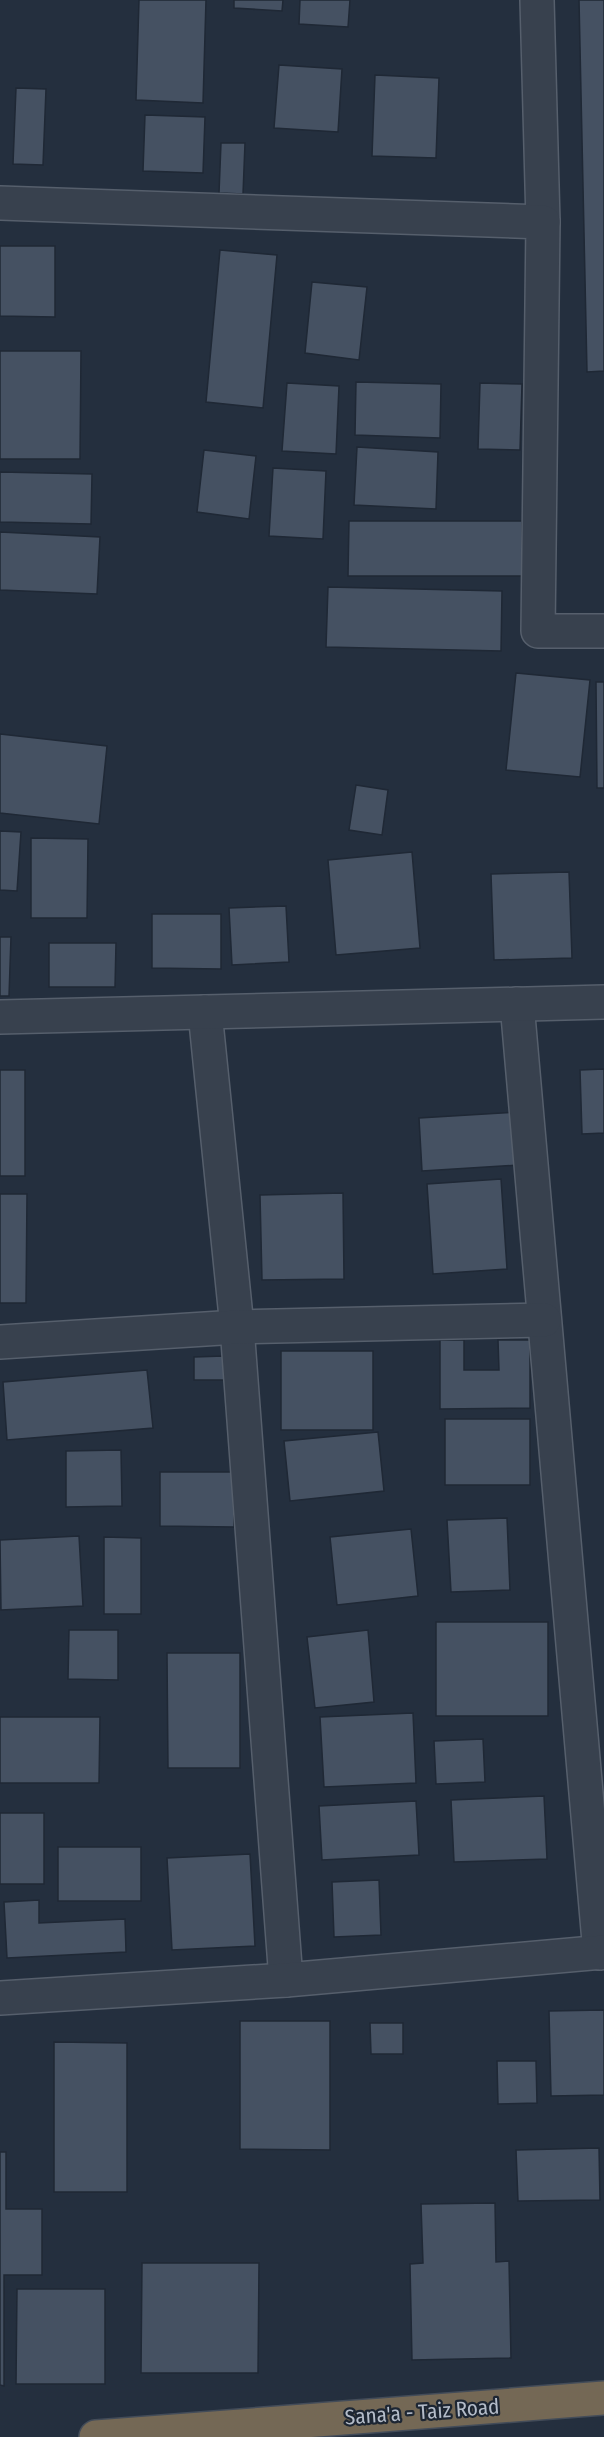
<svg xmlns="http://www.w3.org/2000/svg" width="604" height="2437" viewBox="0 0 604 2437" font-family="'Fira Sans Condensed',sans-serif">
<style>
.building{fill:#455162;stroke:#1f2835;stroke-width:1.5}
.lines{fill:none;stroke-linecap:round;stroke-linejoin:round}
.street-casing{stroke:#565f6c;stroke-width:36}
.highway-casing{stroke:#434c59;stroke-width:36}
.street{stroke:#38414e;stroke-width:33}
.highway{stroke:#746855;stroke-width:33}
.labels{text-anchor:middle;dominant-baseline:central;stroke-width:4.5;stroke-linejoin:round;paint-order:stroke}
.street-label{font-size:21px;fill:#b4bcc9;stroke:#1d2633}
</style>
<rect width="100%" height="100%" fill="#242f3e"/>
<g class="building">
<path d="M139,0h67l-3,103 -67,-3z"/>
<path d="M234,0h49l-1,11 -48,-3z"/>
<path d="M300,0h50l-2,27 -49,-3z"/>
<path d="M579,0h25v371l-17,1z"/>
<path d="M279,65l63,4 -4,63 -64,-4z"/>
<path d="M375,75l64,3 -3,80 -64,-2z"/>
<path d="M16,88l30,1 -3,76 -30,-1z"/>
<path d="M145,115l60,2 -2,56 -60,-2z"/>
<path d="M221,143h24l-2,51 -24,-1z"/>
<path d="M0,246h55v71l-55,-1z"/>
<path d="M220,250l57,5 -14,153 -57,-6z"/>
<path d="M312,282l55,5 -8,73 -54,-7z"/>
<path d="M0,351h81l-1,108h-80z"/>
<path d="M356,382l85,2 -1,54 -85,-3z"/>
<path d="M287,383l52,3 -3,68 -54,-3z"/>
<path d="M480,383l42,1 -2,66 -42,-1z"/>
<path d="M357,447l81,5 -2,57 -82,-4z"/>
<path d="M204,450l52,6 -7,63 -52,-7z"/>
<path d="M273,468l53,3 -3,68 -54,-3z"/>
<path d="M0,472l92,2 -1,50 -91,-2z"/>
<path d="M349,521h173v55h-174z"/>
<path d="M0,532l100,5 -3,57 -97,-4z"/>
<path d="M328,587l174,4 -1,60 -175,-4z"/>
<path d="M516,673l74,7 -10,97 -74,-7z"/>
<path d="M596,682h8v106h-7z"/>
<path d="M0,734l107,12 -8,78 -99,-11z"/>
<path d="M356,785l32,5 -6,45 -33,-5z"/>
<path d="M0,831l21,1 -4,59 -17,-1z"/>
<path d="M31,838l57,1 -1,79h-56z"/>
<path d="M412,852l8,96 -84,7 -8,-95z"/>
<path d="M569,872l3,86 -78,2 -3,-86z"/>
<path d="M286,906l3,56 -57,3 -3,-57z"/>
<path d="M152,914h69v55l-69,-1z"/>
<path d="M0,937h11l-2,59h-9z"/>
<path d="M49,943h67l-1,44h-66z"/>
<path d="M604,1069v64l-22,1 -2,-64z"/>
<rect x="0" y="1070" width="25" height="106"/>
<path d="M517,1112l2,53 -97,6 -3,-53z"/>
<path d="M501,1179l6,90 -74,5 -6,-90z"/>
<path d="M343,1193l1,86 -82,1 -2,-85z"/>
<path d="M0,1194h27l-1,109h-26z"/>
<path d="M440,1340h24v30h35l-1,-30h32v68l-90,1z"/>
<rect x="281" y="1351" width="92" height="79"/>
<path d="M224,1356l1,24h-31v-23z"/>
<path d="M147,1370l6,58 -146,12 -4,-58z"/>
<rect x="445" y="1419" width="85" height="66"/>
<path d="M378,1432l6,59 -94,10 -6,-60z"/>
<path d="M121,1450l1,56 -56,1v-56z"/>
<path d="M160,1472h73l1,55 -74,-1z"/>
<path d="M507,1518l3,72 -59,2 -4,-72z"/>
<path d="M411,1529l7,67 -81,9 -7,-68z"/>
<path d="M79,1536l4,70 -82,4 -1,-70z"/>
<path d="M104,1537l37,1v76h-37z"/>
<rect x="436" y="1622" width="112" height="94"/>
<path d="M69,1630h49v50l-50,-1z"/>
<path d="M368,1630l6,72 -59,6 -8,-71z"/>
<path d="M167,1653h73v115h-72z"/>
<path d="M413,1713l3,70 -92,4 -4,-70z"/>
<path d="M0,1717h100l-1,66h-99z"/>
<path d="M483,1739l2,43 -49,2 -2,-43z"/>
<path d="M544,1796l3,63 -93,3 -3,-62z"/>
<path d="M416,1801l3,54 -97,5 -3,-54z"/>
<rect x="0" y="1813" width="44" height="71"/>
<rect x="58" y="1847" width="83" height="54"/>
<path d="M250,1854l5,92 -83,4 -5,-92z"/>
<path d="M379,1880l2,55 -47,2 -2,-55z"/>
<path d="M39,1900v23l86,-4 1,33 -119,6 -3,-56z"/>
<path d="M604,2010v85l-53,1 -2,-85z"/>
<path d="M240,2021h90v129l-90,-1z"/>
<path d="M370,2023h33v31h-32z"/>
<path d="M54,2042l73,1v149h-73z"/>
<path d="M497,2061h39l1,42 -39,1z"/>
<path d="M599,2148l1,52 -82,1 -2,-51z"/>
<path d="M0,2152h6v57h36v66h-38v111l-4,-1z"/>
<path d="M495,2203l1,59 13,-1 2,97 -99,2 -2,-96 13,-1 -2,-59z"/>
<path d="M142,2263h117l-1,110h-117z"/>
<path d="M17,2289h88v95h-89z"/>
</g>
<g class="lines">
<g class="street-casing">
<g id="street">
<path d="M537,0l6,222"/>
<path d="M0,203l543,19 -5,409h66"/>
<path d="M517,1004l83,949"/>
<path d="M205,1012l32,315 49,653"/>
<path d="M0,1017l604,-15"/>
<path d="M0,1342l237,-15 307,-7"/>
<path d="M0,1998l286,-18 318,-28"/>
</g>
</g>
<g class="highway-casing">
<path id="highway" d="M96,2437l508,-39"/>
</g>
<use href="#street" class="street"/>
<use href="#highway" class="highway"/>
</g>
<g class="labels">
<g class="street-label">
<text transform="translate(422 2412) rotate(-4)">Sana'a - Taiz Road</text>
</g>
</g>
</svg>
